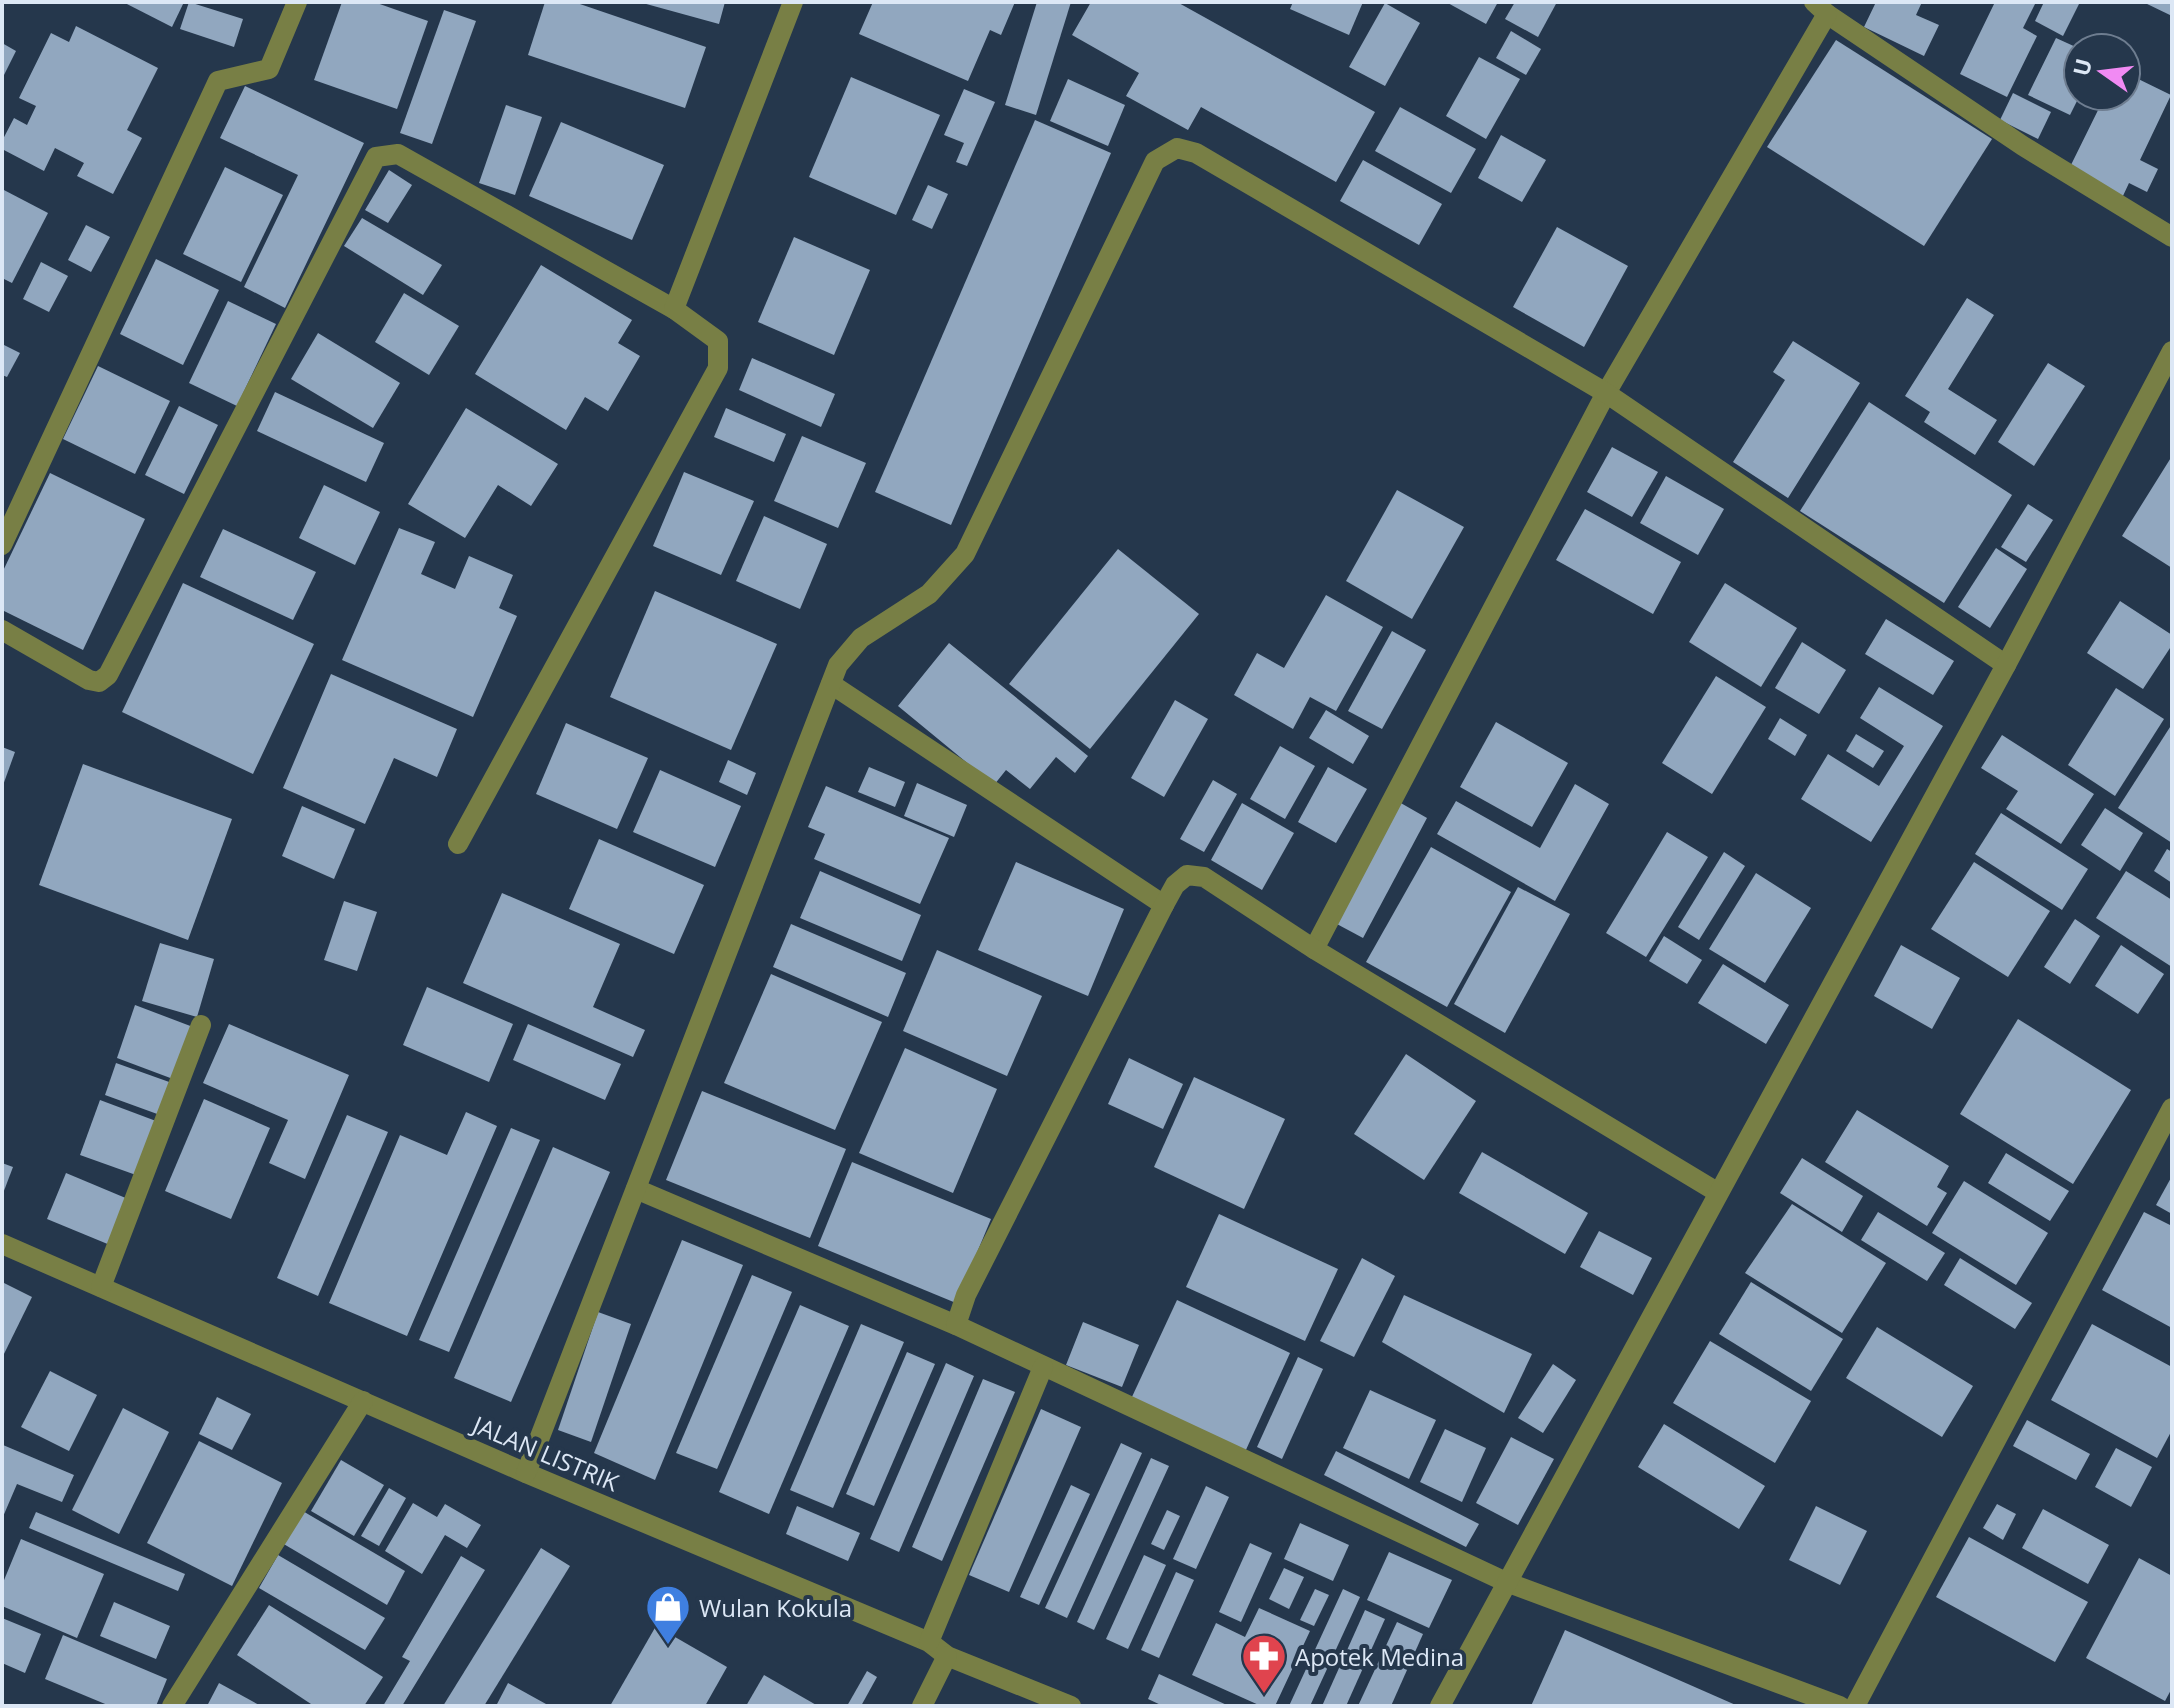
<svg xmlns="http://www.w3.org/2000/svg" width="2174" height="1708" viewBox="0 0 2174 1708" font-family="'Open Sans',sans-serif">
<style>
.building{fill:#91a7bf}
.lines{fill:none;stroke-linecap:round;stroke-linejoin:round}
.minor{stroke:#787f45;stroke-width:20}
.labels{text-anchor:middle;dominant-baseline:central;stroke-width:8;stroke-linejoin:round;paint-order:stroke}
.street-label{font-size:24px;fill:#dce7f5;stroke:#25374c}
.poi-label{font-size:24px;fill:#dce7f5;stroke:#25374c;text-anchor:start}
</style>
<rect width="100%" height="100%" fill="#25374c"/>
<g class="building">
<path d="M123,2h61l-12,25z"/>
<path d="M189,2l54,17 -9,28 -54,-18z"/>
<path d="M342,2h32l54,19 -31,88 -83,-29z"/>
<path d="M545,2h29l132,45 -21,61 -157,-53z"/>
<path d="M639,2h86l-6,22z"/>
<path d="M873,2h142l-14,33 -11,-5 -22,51 -109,-47z"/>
<path d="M1037,2h34l-35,113 -31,-10z"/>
<path d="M1091,2h86l198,110 -39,70 -135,-75 -13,23 -62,-34 13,-23 -67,-38z"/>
<path d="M1293,2h70l-14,33 -59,-26z"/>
<path d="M1446,2h52l-12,22z"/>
<path d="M1515,2h42l-19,35 -33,-18z"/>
<path d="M1876,2h46l-6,13 23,10 -15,31 -60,-29z"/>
<path d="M1995,2h41l-13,26 14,8 -30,61 -47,-23z"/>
<path d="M2044,2h36l-17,34 -28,-15z"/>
<path d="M2143,2h29v14z"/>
<path d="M1385,3l35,20 -35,63 -36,-19z"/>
<path d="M444,10l32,11 -44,123 -32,-11z"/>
<path d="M76,26l82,42 -31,62 15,8 -29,56 -36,-18 7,-13 -29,-15 -11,23 -42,-22v-8l12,-23 13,7 9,-19 -17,-8 32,-65 18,9z"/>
<path d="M1511,31l30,18 -15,26 -30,-17z"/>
<path d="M2056,38l22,10v48h12l-4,7 -8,-4 -8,16 -42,-20z"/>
<path d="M1836,40l156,99 -68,107 -157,-99z"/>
<path d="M2,43l14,8 -14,28z"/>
<path d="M1479,57l41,22 -34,60 -40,-23z"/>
<path d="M2126,73l45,22 -31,65 18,9 -11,23 -18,-9 -7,15 -54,-27 37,-75h21z"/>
<path d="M851,77l89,38 -44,100 -87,-38z"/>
<path d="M1068,79l57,26 -17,41 -58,-25z"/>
<path d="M245,86l119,57 -79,165 -41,-21 54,-112 -78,-37z"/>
<path d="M964,89l31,13 -28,64 -11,-4 8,-19 -20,-8z"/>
<path d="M2013,93l38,19 -13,27 -38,-19z"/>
<path d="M506,105l36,12 -27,78 -36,-12z"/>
<path d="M1400,107l76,42 -25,44 -76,-42z"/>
<path d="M1035,120l76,33 -160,372 -76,-33z"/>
<path d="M561,122l103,43 -32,75 -103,-44z"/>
<path d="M1501,135l45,25 -24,42 -44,-24z"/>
<path d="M1363,160l79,44 -23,41 -79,-44z"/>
<path d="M225,167l58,28 -42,87 -58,-28z"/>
<path d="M389,170l23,15 -24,38 -23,-13z"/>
<path d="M928,185l20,9 -16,35 -20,-9z"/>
<path d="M2,189l46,24 -36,70 -10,-5z"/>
<path d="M362,218l80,47 -19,30 -79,-49z"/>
<path d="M86,225l24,12 -19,35 -23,-12z"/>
<path d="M1557,227l71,39 -44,81 -71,-40z"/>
<path d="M794,237l76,33 -36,85 -76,-33z"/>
<path d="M156,259l63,31 -36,75 -63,-31z"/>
<path d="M41,262l27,14 -19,36 -26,-13z"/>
<path d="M541,265l91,55 -14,23 22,13 -32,55 -23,-14 -19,33 -91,-56z"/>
<path d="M404,293l55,33 -30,49 -54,-33z"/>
<path d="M1967,298l27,17 -46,74 49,31 -22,35 -51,-33 6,-10 -25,-16z"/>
<path d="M228,301l48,23 -39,82 -48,-23z"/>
<path d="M318,333l82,50 -27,45 -82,-49z"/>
<path d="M1793,341l67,42 -72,115 -55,-36 52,-82 -12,-8z"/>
<path d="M2,344l18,9 -13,24 -5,-2z"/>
<path d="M752,358l83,36 -14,33 -82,-37z"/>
<path d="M2048,363l37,23 -51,80 -36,-24z"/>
<path d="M98,366l72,35 -35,73 -72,-35z"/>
<path d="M275,392l109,51 -18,39 -109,-51z"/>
<path d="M1869,402l143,93 -68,108 -144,-92z"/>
<path d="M179,406l39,19 -34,69 -39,-19z"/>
<path d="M466,408l92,56 -27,42 -33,-21 -33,53 -57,-34z"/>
<path d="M726,408l60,26 -12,28 -60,-25z"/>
<path d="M802,436l64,27 -28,65 -64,-27z"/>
<path d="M1612,447l46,25 -26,45 -45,-25z"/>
<path d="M2172,456v112l-50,-32z"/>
<path d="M684,472l70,29 -33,74 -68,-29z"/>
<path d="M50,473l95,46 -62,131 -81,-40v-37z"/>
<path d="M1666,476l58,33 -26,46 -58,-32z"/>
<path d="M324,485l56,27 -25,53 -56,-27z"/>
<path d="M1397,490l67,37 -52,92 -66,-38z"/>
<path d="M2028,504l25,16 -27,42 -25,-15z"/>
<path d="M1585,509l96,53 -28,52 -97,-54z"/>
<path d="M764,516l63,28 -27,65 -64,-28z"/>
<path d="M399,528l36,14 -14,32 34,15 14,-33 44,19 -14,33 18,8 -44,101 -131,-57z"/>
<path d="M223,529l93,43 -23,48 -93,-43z"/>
<path d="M1996,548l31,21 -37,59 -32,-21z"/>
<path d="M1118,549l81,65 -109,135 -81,-65z"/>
<path d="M183,583l131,61 -61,130 -131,-62z"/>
<path d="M1725,583l72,45 -36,59 -72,-45z"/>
<path d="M655,591l122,53 -46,106 -121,-53z"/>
<path d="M1326,595l57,32 -47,84 -26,-14 -17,32 -59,-34 23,-42 27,15z"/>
<path d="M2120,601l52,34v10l-29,44 -56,-36z"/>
<path d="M1886,619l68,42 -21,34 -68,-41z"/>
<path d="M1392,631l34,19 -44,79 -34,-18z"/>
<path d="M1802,642l44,28 -27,44 -44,-26z"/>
<path d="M949,643l139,113 -13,17 -19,-16 -26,32 -24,-19 -12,15 -96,-79z"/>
<path d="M331,674l126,55 -20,48 -43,-19 -29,66 -82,-36z"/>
<path d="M1716,676l50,31 -54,87 -50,-31z"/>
<path d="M1879,687l64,39 -72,116 -70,-43 27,-45 51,32 25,-40 -44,-28z"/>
<path d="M2116,688l48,31 -49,77 -47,-31z"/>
<path d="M1175,700l33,19 -44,78 -33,-19z"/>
<path d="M1326,710l43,26 -16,28 -44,-26z"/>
<path d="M1780,718l27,17 -12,21 -27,-17z"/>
<path d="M1496,722l72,41 -36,64 -72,-40z"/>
<path d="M566,723l82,35 -31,71 -81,-35z"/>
<path d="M2172,724v119l-54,-35z"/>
<path d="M1856,734l28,17 -11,17 -27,-17z"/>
<path d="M2002,735l92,59 -33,50 -55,-35 12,-18 -37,-23z"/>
<path d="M1280,746l35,20 -30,53 -35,-20z"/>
<path d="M2,747l13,5 -13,36z"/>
<path d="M728,760l28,13 -9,22 -28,-13z"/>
<path d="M83,764l149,55 -44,121 -149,-55z"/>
<path d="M869,767l36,15 -10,25 -37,-15z"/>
<path d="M1328,767l39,22 -31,54 -38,-21z"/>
<path d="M660,770l81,36 -26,61 -82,-35z"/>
<path d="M1213,780l24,14 -33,58 -24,-13z"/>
<path d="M917,783l50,22 -13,32 -50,-21z"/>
<path d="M1575,784l34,20 -54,97 -118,-67 19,-33 84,47z"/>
<path d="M826,786l123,52 -29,66 -106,-45 11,-25 -17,-7z"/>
<path d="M1399,802l28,16 -64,120 -28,-15z"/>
<path d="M1242,803l52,30 -32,57 -51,-30z"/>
<path d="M302,806l53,23 -21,50 -52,-23z"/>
<path d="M2105,808l38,25 -23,38 -39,-26z"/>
<path d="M2001,813l87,56 -26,41 -87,-56z"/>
<path d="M1667,832l41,25 -62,100 -40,-24z"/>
<path d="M599,839l105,46 -30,69 -105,-45z"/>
<path d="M1431,847l80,45 -64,115 -81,-45z"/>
<path d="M2167,849l5,3v31l-18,-12z"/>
<path d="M1724,852l21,14 -46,74 -21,-13z"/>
<path d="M1016,862l108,47 -36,87 -110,-46z"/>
<path d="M1974,862l76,49 -42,66 -77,-48z"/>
<path d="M820,871l101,44 -19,46 -102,-43z"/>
<path d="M2126,871l46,29v67l-76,-49z"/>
<path d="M1756,873l55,35 -46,75 -56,-34z"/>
<path d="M1518,887l52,27 -65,119 -51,-29z"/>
<path d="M502,893l118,51 -27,63 52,23 -12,27 -170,-74z"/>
<path d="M344,901l33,11 -20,59 -33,-11z"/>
<path d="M2075,919l25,17 -30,48 -26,-17z"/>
<path d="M791,924l115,49 -18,44 -115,-50z"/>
<path d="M1664,936l38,24 -15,24 -38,-23z"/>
<path d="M160,943l54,16 -17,58 -55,-16z"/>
<path d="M1901,945l59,33 -28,51 -58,-33z"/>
<path d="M2121,945l43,29 -26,40 -43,-28z"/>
<path d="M937,950l105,46 -35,80 -104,-45z"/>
<path d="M1723,964l66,41 -23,39 -68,-41z"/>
<path d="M771,974l111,48 -47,108 -111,-47z"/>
<path d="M427,987l86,37 -24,58 -86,-37z"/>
<path d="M135,1005l58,22 -20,52 -56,-21z"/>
<path d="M2018,1019l113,71 -58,94 -113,-70z"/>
<path d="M229,1024l120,51 -44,104 -36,-16 19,-43 -85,-37z"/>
<path d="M528,1024l93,40 -16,36 -92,-40z"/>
<path d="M905,1048l92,41 -44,104 -94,-40z"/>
<path d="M1406,1054l70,47 -52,79 -70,-46z"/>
<path d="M1129,1058l54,26 -20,45 -55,-25z"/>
<path d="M116,1063l56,20 -12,32 -55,-20z"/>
<path d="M1194,1077l91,42 -41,90 -90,-42z"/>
<path d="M702,1091l144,58 -36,89 -144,-58z"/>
<path d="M204,1099l66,29 -39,91 -66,-28z"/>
<path d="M100,1100l56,21 -20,54 -56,-20z"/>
<path d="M1857,1110l92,56 -12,21 10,6 -20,33 -102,-64z"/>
<path d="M466,1112l31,14 -90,210 -78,-33 71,-168 47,20z"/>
<path d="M347,1115l41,17 -70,164 -41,-18z"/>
<path d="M511,1128l29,12 -91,212 -30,-12z"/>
<path d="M553,1147l57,25 -99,230 -57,-24z"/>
<path d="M1482,1152l106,61 -23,41 -106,-61z"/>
<path d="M2006,1153l63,38 -19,30 -62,-38z"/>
<path d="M1802,1158l61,38 -21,36 -62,-39z"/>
<path d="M852,1162l139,57 -35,84 -138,-57z"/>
<path d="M2,1163l11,4 -11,29z"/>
<path d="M66,1173l62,26 -18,46 -63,-26z"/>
<path d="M2172,1176v38l-16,-9z"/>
<path d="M1964,1181l84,52 -32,52 -84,-52z"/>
<path d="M1792,1204l94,59 -44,70 -97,-60z"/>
<path d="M1878,1212l67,41 -18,28 -66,-41z"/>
<path d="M2144,1212l28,14v102l-70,-38z"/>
<path d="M1219,1214l119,55 -33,72 -119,-54z"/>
<path d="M1599,1231l53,27 -19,37 -53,-28z"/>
<path d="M682,1240l61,25 -88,215 -61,-27z"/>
<path d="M1362,1258l33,18 -41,81 -34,-16z"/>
<path d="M1960,1258l72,45 -17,26 -71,-44z"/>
<path d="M752,1275l40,17 -75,177 -41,-16z"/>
<path d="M2,1282l30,15 -30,61z"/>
<path d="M1751,1282l92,57 -32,52 -92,-57z"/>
<path d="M1404,1295l128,59 -28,59 -122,-71z"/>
<path d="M1177,1300l113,53 -45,99 -114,-53z"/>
<path d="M800,1305l49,21 -80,188 -50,-22z"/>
<path d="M598,1312l33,12 -40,118 -33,-12z"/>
<path d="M1083,1322l56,23 -17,42 -56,-22z"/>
<path d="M861,1324l43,18 -71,166 -43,-18z"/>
<path d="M2092,1324l80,43v63l-15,28 -106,-58z"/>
<path d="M1877,1327l96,59 -31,51 -96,-59z"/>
<path d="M1710,1341l101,60 -36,62 -102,-60z"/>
<path d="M907,1352l28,12 -61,142 -28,-12z"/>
<path d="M1298,1357l25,12 -41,90 -25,-12z"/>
<path d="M946,1363l28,13 -75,176 -29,-13z"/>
<path d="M1553,1364l23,16 -33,53 -25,-15z"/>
<path d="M50,1371l47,24 -28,56 -48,-24z"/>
<path d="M983,1379l32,13 -73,169 -30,-14z"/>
<path d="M1370,1390l66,30 -27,59 -66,-31z"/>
<path d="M217,1397l34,17 -19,36 -33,-16z"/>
<path d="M123,1408l46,24 -50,102 -47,-24z"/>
<path d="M1041,1409l40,18 -72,165 -40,-17z"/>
<path d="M2027,1420l63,34 -14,26 -63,-34z"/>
<path d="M1664,1424l101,62 -26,43 -101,-62z"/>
<path d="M1445,1429l41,19 -24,54 -42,-20z"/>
<path d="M1511,1437l43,22 -36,66 -42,-22z"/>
<path d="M199,1441l83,42 -50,103 -85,-43z"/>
<path d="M1121,1443l21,10 -75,165 -22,-10z"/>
<path d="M3,1445l71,30 -12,27 -45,-18 -15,35z"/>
<path d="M2116,1448l36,19 -21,40 -36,-20z"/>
<path d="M1336,1451l143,73 -13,23 -142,-72z"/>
<path d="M1151,1458l18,8 -75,164 -17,-8z"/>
<path d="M341,1460l43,25 -30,51 -43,-25z"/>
<path d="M1071,1485l19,9 -51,111 -19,-8z"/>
<path d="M1206,1486l23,11 -33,72 -23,-10z"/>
<path d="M389,1488l17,10 -27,48 -18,-10z"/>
<path d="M413,1503l24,14 8,-13 36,21 -14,23 -22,-13 -23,39 -37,-23z"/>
<path d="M1997,1504l19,10 -13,26 -20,-12z"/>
<path d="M797,1506l63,27 -12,28 -62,-27z"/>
<path d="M1816,1506l51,25 -27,54 -51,-25z"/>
<path d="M2043,1509l66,36 -21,39 -66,-36z"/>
<path d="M301,1510l104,61 -18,34 -105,-62z"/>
<path d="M1167,1510l13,6 -16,34 -13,-6z"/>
<path d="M36,1512l149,62 -7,17 -149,-63z"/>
<path d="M1300,1523l49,22 -16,36 -49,-22z"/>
<path d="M1969,1537l119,65 -33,60 -119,-65z"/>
<path d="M21,1539l83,35 -27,64 -75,-32v-21z"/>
<path d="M1250,1543l22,10 -31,69 -22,-10z"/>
<path d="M541,1548l29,18 -86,140h-41z"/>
<path d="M1389,1552l63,28 -23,48 -62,-28z"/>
<path d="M278,1555l107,63 -20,32 -106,-62z"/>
<path d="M1144,1555l22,10 -38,84 -22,-10z"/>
<path d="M461,1556l24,14 -83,136h-19l27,-45 -8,-4z"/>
<path d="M2139,1558l33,18v112l-7,13 -79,-43z"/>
<path d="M1284,1568l20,9 -15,32 -20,-10z"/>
<path d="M1176,1572l18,8 -35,78 -18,-8z"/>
<path d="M1315,1589l14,6 -15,31 -14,-6z"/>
<path d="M1343,1589l17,8 -50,109h-21z"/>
<path d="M114,1602l56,24 -14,33 -56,-23z"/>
<path d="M269,1605l114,72 -19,29h-50l-77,-51z"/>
<path d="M1259,1608l51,23 -35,75h-14l-69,-31 24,-52 29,14z"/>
<path d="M1365,1610l20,9 -39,87h-24z"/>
<path d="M2,1618l39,16 -16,39 -23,-10z"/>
<path d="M1397,1622l26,12 -32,72h-33z"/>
<path d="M656,1626l71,41 -22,39h-95z"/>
<path d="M1565,1630l173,76h-207z"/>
<path d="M63,1635l104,44 -11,27h-46l-65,-27z"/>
<path d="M867,1671l10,6 -16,29h-14z"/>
<path d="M1159,1674l70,32h-66l-15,-7z"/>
<path d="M764,1675l54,31h-72z"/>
<path d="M219,1683l42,23h-54z"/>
<path d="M508,1683l38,21 -1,2h-49z"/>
</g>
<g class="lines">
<g class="minor">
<path d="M1827,14l196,132 149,91"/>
<path d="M2,545l216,-464 51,-12 28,-67"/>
<path d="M2,630l87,50 10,2 9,-7 268,-518 22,-3 276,155"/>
<path d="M831,684l333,221"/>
<path d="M458,844l260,-476v-27l-44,-32 119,-307"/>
<path d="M1314,949l292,-556 221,-379 -13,-12"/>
<path d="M636,1189l320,136"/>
<path d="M1717,1192l-403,-243 -110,-72 -17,-2 -12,10 -11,20 -198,390 -10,30 550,257 334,124"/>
<path d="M2,1244l524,229 403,169 18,14 124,50"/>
<path d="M101,1287l100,-262"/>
<path d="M526,1473l312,-808 23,-27 68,-44 36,-40 190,-393 22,-13 19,5 410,240 400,272"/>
<path d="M929,1642l114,-275"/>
<path d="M172,1706l191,-305"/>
<path d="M922,1706l25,-50"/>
<path d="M1440,1706l566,-1041 166,-314"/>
<path d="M1855,1706l317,-598"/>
</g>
</g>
<defs>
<g id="shop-pin" transform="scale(2.3)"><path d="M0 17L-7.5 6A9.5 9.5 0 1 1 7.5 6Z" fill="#3f7fe0" stroke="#25374c"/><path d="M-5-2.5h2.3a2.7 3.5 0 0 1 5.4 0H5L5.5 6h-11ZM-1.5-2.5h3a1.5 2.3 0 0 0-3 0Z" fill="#fff"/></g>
<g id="pharmacy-pin" transform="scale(2.3)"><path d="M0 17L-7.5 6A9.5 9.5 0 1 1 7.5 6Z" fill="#e0444e" stroke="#25374c"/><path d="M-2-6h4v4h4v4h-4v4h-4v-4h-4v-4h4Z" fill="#fff"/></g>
</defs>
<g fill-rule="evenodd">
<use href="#shop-pin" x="668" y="1607"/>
<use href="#pharmacy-pin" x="1264" y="1656"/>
</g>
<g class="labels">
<g class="street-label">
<text transform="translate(546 1453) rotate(23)">JALAN LISTRIK</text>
</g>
<g class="poi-label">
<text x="699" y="1607">Wulan Kokula</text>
<text x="1295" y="1656">Apotek Medina</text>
</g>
</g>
<rect width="2174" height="1708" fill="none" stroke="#dce7f5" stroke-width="8"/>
<g transform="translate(2102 72) rotate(284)"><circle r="38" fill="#25374c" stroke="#6e7d90" stroke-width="2"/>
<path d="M0-6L14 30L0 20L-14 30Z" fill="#f18af3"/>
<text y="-12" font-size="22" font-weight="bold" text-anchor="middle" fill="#dce7f5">U</text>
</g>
</svg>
